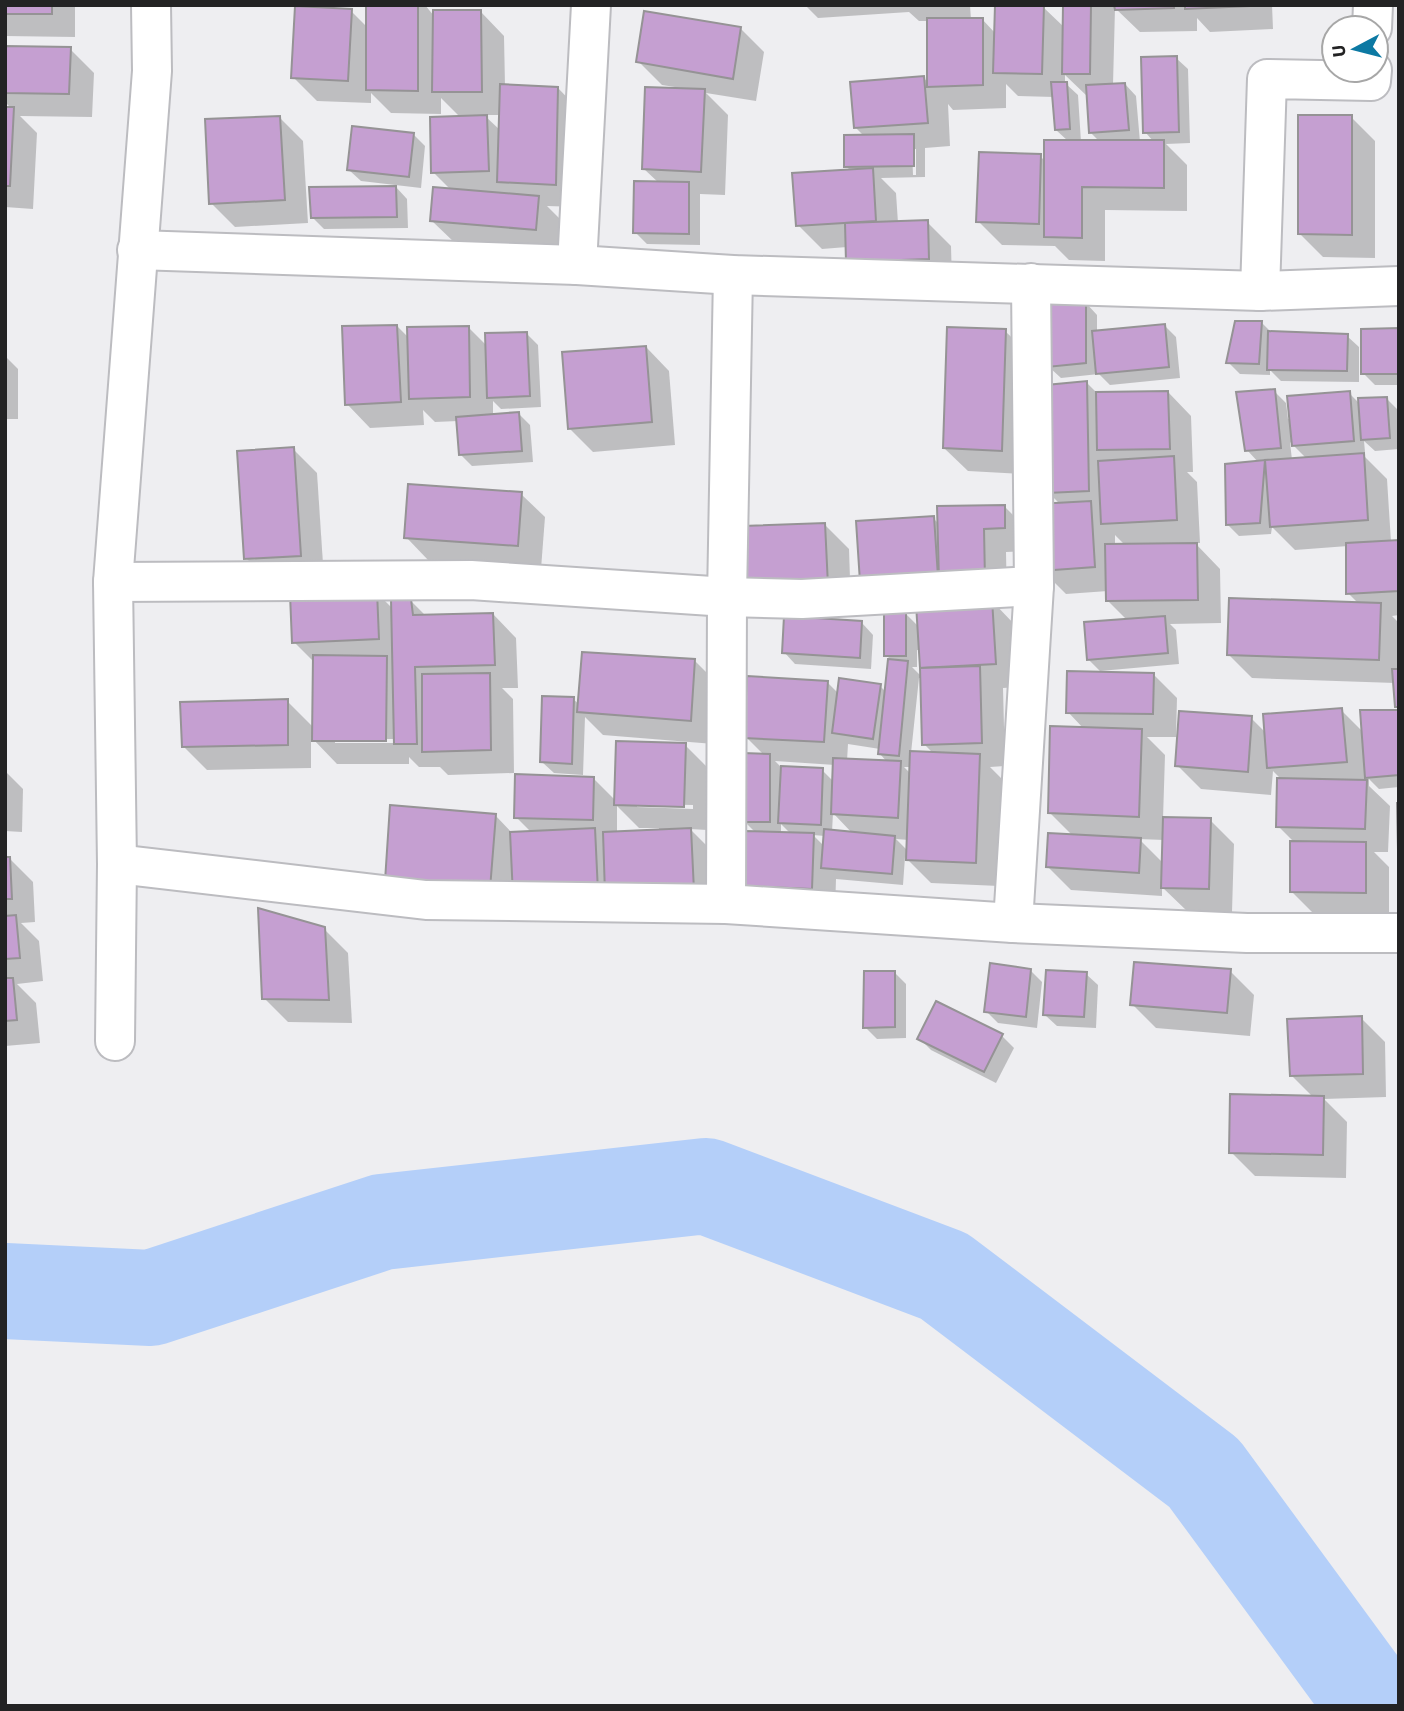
<svg xmlns="http://www.w3.org/2000/svg" width="1404" height="1711" viewBox="0 0 1404 1711" font-family="'Source Sans 3',sans-serif">
<style>
.shadow{fill:#0003;fill-rule:evenodd}
.lines{fill:none;stroke-linecap:round;stroke-linejoin:round}
.river{stroke:#b4cff9;stroke-width:96}
.building{fill:#c59fd1;stroke:#959395;stroke-width:2}
.minor-casing{stroke:#bcbcc0;stroke-width:42}
.minor{stroke:#fff;stroke-width:38}
</style>
<rect width="100%" height="100%" fill="#eeeef1"/>
<g class="shadow">
<path d="M5,5h70v32l-70,-1z"/>
<path d="M368,5h57l9,11 47,-4 23,24 1,50 53,2 23,24 -2,95 -32,-1 15,15 -3,31 -103,-8 -24,-23 19,-31 -18,-18 27,-55 -19,-19v16l-50,-1 -20,-20v10l-54,-2 -24,-24 58,-66 17,17zM484,115h17v16z"/>
<path d="M805,5h165l1,15 11,-1 13,14 48,-26 22,21v-23h207l1,24 -63,3 -13,-14v13l-57,1 -25,-24 -2,77 12,-1 11,12 4,46h14l-9,-10 31,-74 12,11 2,74 -24,1 21,21v46l-82,-1v51l-36,-1 -14,-14 -53,-1 -24,-24 62,-65 6,6 22,-21 -12,-11 -2,-33 -36,-1 -12,-12v24l-53,2 -5,-6 2,42 -25,2v29l-44,1 15,15 2,30 29,-1 24,24 1,36 -105,-35 -25,2 -24,-24 53,-54 -5,-5 19,-29 -9,-9 68,-50 5,6v-63h-10l-10,-9 -91,6zM1065,75l23,22 3,36 9,9h-19l-3,-47 -13,-12zM912,149h4v26h-3z"/>
<path d="M741,29l23,23 -8,49 -50,-8 22,22 -3,80 -25,-1v51l-53,-1 -12,-12 24,-49 -15,-14 31,-82 -13,-2 -24,-24z"/>
<path d="M5,48l65,1 24,24 -2,44 -72,-1 17,17 -4,76 -28,-2v-99l7,1 -7,-7z"/>
<path d="M279,117l24,24 5,82 -73,4 -24,-24z"/>
<path d="M1351,117l24,24v117l-52,-1 -23,-23z"/>
<path d="M413,134l12,12 -4,42 -60,-7 -12,-11z"/>
<path d="M395,186l12,13 1,29 -84,1 -12,-12z"/>
<path d="M1086,303l11,12v17l67,-7 12,12 4,41 -70,7 -11,-11 -38,4 -12,-11z"/>
<path d="M1262,323l10,10 75,3 12,11v35l-78,-1 -11,-11v5l-30,-1 -12,-12z"/>
<path d="M397,326l13,13 58,-12 19,19 40,-12 11,11 3,62 -40,2 -8,-8v15l26,-2 11,11 3,37 -61,4 -11,-11 -3,-34 -23,1 -12,-12 1,15 -54,3 -23,-24z"/>
<path d="M1399,330v55h-24l-12,-12z"/>
<path d="M1005,331l24,23 -4,120 -57,-3 -24,-23z"/>
<path d="M646,347l23,24 6,74 -82,7 -24,-24z"/>
<path d="M5,356l13,13v50h-13z"/>
<path d="M1087,383l11,11 70,-2 23,24 2,56h-6l10,10 3,61h-5l25,26 1,54 -51,1 6,6 3,34 -79,7 -12,-12 40,-38 -20,-20v-10l-42,3 -24,-24 19,-65 -12,-12zM1115,535l10,10h-10z"/>
<path d="M1274,391l12,12 2,16 61,-26 11,11 26,-6 12,12 1,39 -24,2 -11,-10 1,11 -4,1 26,26 4,63 8,-1v74l-7,1 7,7v85l-2,-2 -2,-23 -143,-5 -24,-24 131,-50 -11,-11v-47l-53,4 -23,-23 -1,7 -32,2 -11,-11 31,-62 -12,-13zM1290,442l17,17 -15,1z"/>
<path d="M293,449l24,24 7,106 -55,3 -23,-24z"/>
<path d="M521,494l24,23 -4,52 -112,-8 -23,-24z"/>
<path d="M1004,506l24,24v21l-22,1 1,51h-13l21,22 4,62 -16,1 2,78 -15,1 13,13 -4,106 -68,-3 -26,-26 -2,28 -67,-6 -1,32 -90,-25 11,-53 -12,-12 21,-65 -19,-19 81,-55 12,12 41,-8 6,6 7,-30 -7,-7 19,-42 14,14 14,-109 6,6zM917,650h3l1,26 -9,-9h5zM919,678h2l3,66 10,10 -23,-1zM848,744l32,5v5l8,9 -41,-2zM775,761l60,4 -1,17 -12,-12 -40,-2zM904,767h7v7zM833,813l20,21 -21,-2zM781,824l10,10h-10zM813,835l12,1 -1,10zM896,839l13,1 -1,11z"/>
<path d="M825,525l24,24 2,60 -106,-81z"/>
<path d="M376,592l17,17 18,-8 15,15 67,-2 23,24 2,50h-16l11,11 1,74 -66,2 -8,-8h-21l-10,-10v7h-72l-26,-27v31l-104,2 -24,-24 104,-45 26,26 1,-65 -20,-20zM335,739h60v4h-60z"/>
<path d="M862,623l11,12 -2,34 -76,-5 -11,-12z"/>
<path d="M695,661l23,23 -4,60 -111,-9 -18,-18 -2,58 -29,-2 -12,-11 31,-63 7,6z"/>
<path d="M1153,674l24,24 -1,39 75,-19 15,15 75,-23 22,22 36,-20v75l-20,2 -10,-10v7l21,20 -2,46h-14l15,15v49l-74,-1 -24,-24 4,-48 -17,-17 4,-46 -9,-9 -2,24 -70,-6 -24,-24 2,-28h-32l18,18 -2,64 47,1 24,24 -2,68 -45,-1 -25,-24v9l-91,-6 -24,-24 26,-30 -23,-23 34,-84 -16,-17zM1139,839l25,1v24z"/>
<path d="M685,745l24,24 -2,61 -17,-1 24,24 3,61 -307,-10 85,-89 18,19 19,-1 -16,-16 78,-38 22,22zM637,804l56,1v4l-56,-2zM617,806l22,22h20v3l-42,2z"/>
<path d="M5,771l18,18 -1,43 -17,-1z"/>
<path d="M5,858h4l24,24 2,40 -14,1 18,18 4,40 -26,3 19,19 4,40 -35,3z"/>
<path d="M324,929l24,24 4,70 -64,-1 -24,-24z"/>
<path d="M1031,971l11,11 -5,46 -39,-5 -12,-12z"/>
<path d="M1230,971l24,24 -4,41 -94,-8 -24,-24z"/>
<path d="M894,972l12,12v54l-29,1 -12,-12z"/>
<path d="M1086,974l12,11 -2,43 -39,-2 -12,-11z"/>
<path d="M1361,1018l24,24 1,55 -62,2 23,23 -1,56 -91,-2 -24,-24 83,-54 -22,-22z"/>
<path d="M1002,1036l12,12 -18,35 -65,-33 -12,-12z"/>
</g>
<g class="lines">
<path class="river" d="M5,1291l146,7 231,-76 324,-36 238,90 260,197 171,233"/>
</g>
<g class="building">
<rect x="5" y="5" width="47" height="9"/>
<path d="M366,5h52v86l-52,-1z"/>
<path d="M995,5h49l-2,69 -49,-1z"/>
<path d="M1063,5h28l-1,69h-28z"/>
<path d="M1114,5h60v3l-59,2z"/>
<path d="M1185,5h65v1l-65,3z"/>
<path d="M295,6l57,3 -4,72 -57,-3z"/>
<path d="M433,10h48l1,82h-50z"/>
<path d="M644,11l97,16 -8,52 -97,-17z"/>
<path d="M927,18h56v67l-56,2z"/>
<path d="M5,46l66,1 -2,47 -64,-1z"/>
<path d="M1177,56l2,76 -36,1 -2,-76z"/>
<path d="M924,76l4,47 -74,5 -4,-46z"/>
<path d="M1051,82h16l3,47 -15,1z"/>
<path d="M1125,83l4,47 -40,3 -3,-48z"/>
<path d="M500,84l58,3 -2,98 -59,-3z"/>
<path d="M645,87l60,2 -4,83 -59,-3z"/>
<path d="M5,107h9l-4,79h-5z"/>
<path d="M487,115l2,56 -58,2 -1,-56z"/>
<path d="M1298,115h54v120l-54,-1z"/>
<path d="M280,116l5,84 -76,4 -4,-85z"/>
<path d="M352,126l62,7 -5,44 -62,-7z"/>
<path d="M914,134v32l-70,1v-32z"/>
<path d="M1044,140h120v48l-82,-1v51l-38,-1z"/>
<path d="M979,152l62,2 -2,70 -63,-2z"/>
<path d="M873,168l3,53 -80,5 -4,-53z"/>
<path d="M634,181l55,1v52l-56,-1z"/>
<path d="M396,186l1,31 -86,1 -2,-31z"/>
<path d="M433,187l106,9 -3,34 -106,-9z"/>
<path d="M928,220l1,39 -83,3 -1,-39z"/>
<path d="M1045,301h41v62l-39,4z"/>
<path d="M1235,321h27l-3,43 -33,-1z"/>
<path d="M1165,324l4,43 -73,7 -4,-43z"/>
<path d="M397,325l4,77 -56,3 -3,-79z"/>
<path d="M469,326l1,71 -61,2 -2,-72z"/>
<path d="M947,327l59,2 -4,122 -59,-3z"/>
<path d="M1399,328v46h-38v-45z"/>
<path d="M1268,331l80,3 -1,37 -80,-1z"/>
<path d="M527,332l3,64 -43,2 -2,-65z"/>
<path d="M646,346l6,76 -84,7 -6,-77z"/>
<path d="M1087,381l2,110 -42,2 -1,-108z"/>
<path d="M1275,389l6,59 -36,3 -9,-59z"/>
<path d="M1168,391l2,58 -73,1 -1,-58z"/>
<path d="M1350,391l4,50 -62,5 -5,-50z"/>
<path d="M1387,397l3,41 -29,2 -3,-42z"/>
<path d="M519,412l3,39 -63,4 -3,-38z"/>
<path d="M294,447l7,109 -57,3 -7,-108z"/>
<path d="M1364,453l4,67 -98,7 -5,-67z"/>
<path d="M1174,456l3,64 -76,4 -3,-63z"/>
<path d="M1265,460l-5,63 -34,2 -1,-61z"/>
<path d="M408,484l114,8 -4,54 -114,-8z"/>
<path d="M1091,501l4,66 -55,4 -3,-67z"/>
<path d="M1005,505v23l-21,1 1,51 -46,1 -2,-75z"/>
<path d="M934,516l4,61 -78,5 -4,-61z"/>
<path d="M825,523l3,63 -82,3 -3,-63z"/>
<path d="M1399,540v51l-53,3v-51z"/>
<path d="M1197,543l1,57 -92,1 -1,-57z"/>
<path d="M377,591l2,48 -87,4 -2,-49z"/>
<path d="M1229,598l152,5 -2,57 -152,-5z"/>
<path d="M391,599h20l2,16 80,-2 2,52 -80,2 2,77h-23z"/>
<path d="M992,599l4,65 -76,4 -4,-64z"/>
<path d="M906,611v45h-22v-44z"/>
<path d="M784,616l78,5 -2,37 -78,-5z"/>
<path d="M1165,616l3,37 -81,7 -3,-38z"/>
<path d="M582,652l113,7 -4,62 -114,-9z"/>
<path d="M313,655l74,1 -1,85h-74z"/>
<path d="M888,659l20,2 -9,95 -21,-2z"/>
<path d="M980,666l2,77 -60,2 -2,-77z"/>
<path d="M1392,669h7v38h-4z"/>
<path d="M1067,671l87,2 -1,41 -87,-1z"/>
<path d="M490,673l1,77 -69,2v-78z"/>
<path d="M747,676l81,5 -4,61 -80,-4z"/>
<path d="M839,678l42,6 -8,55 -41,-6z"/>
<path d="M542,696l32,1 -2,67 -32,-2z"/>
<path d="M288,699v46l-106,2 -2,-45z"/>
<path d="M1342,708l5,54 -80,6 -4,-54z"/>
<path d="M1360,710h39v65l-34,3z"/>
<path d="M1179,711l73,5 -4,56 -73,-6z"/>
<path d="M1050,726l92,3 -3,88 -91,-4z"/>
<path d="M616,741l70,2 -2,64 -70,-2z"/>
<path d="M910,751l70,3 -4,109 -70,-3z"/>
<path d="M743,753l27,1v68h-28z"/>
<path d="M833,758l68,3 -3,57 -67,-4z"/>
<path d="M781,766l42,2 -2,57 -43,-2z"/>
<path d="M515,774l79,3 -1,43 -79,-2z"/>
<path d="M1277,778l90,2 -2,49 -89,-2z"/>
<path d="M1397,803h2v94z"/>
<path d="M390,805l106,9 -6,75 -105,-8z"/>
<path d="M1163,817l48,1 -2,71 -48,-1z"/>
<path d="M595,828l3,64 -85,4 -3,-64z"/>
<path d="M691,828l3,63 -89,3 -2,-62z"/>
<path d="M824,829l71,7 -3,38 -71,-6z"/>
<path d="M745,831l69,2 -2,56 -69,-3z"/>
<path d="M1048,833l93,5 -2,35 -93,-6z"/>
<path d="M1290,841l76,1v51l-76,-1z"/>
<path d="M5,857h5l2,42h-7z"/>
<path d="M258,908l67,19 4,73 -67,-1z"/>
<path d="M16,915l4,43 -15,1v-43z"/>
<path d="M1134,962l97,7 -4,44 -97,-8z"/>
<path d="M990,963l41,6 -5,48 -42,-5z"/>
<path d="M1046,970l41,2 -3,45 -41,-2z"/>
<path d="M864,971h31v56l-32,1z"/>
<path d="M5,978h8l4,42 -12,1z"/>
<path d="M936,1001l67,33 -19,38 -67,-33z"/>
<path d="M1362,1016l1,58 -73,2 -3,-57z"/>
<path d="M1230,1094l94,2 -1,59 -94,-2z"/>
</g>
<g class="lines">
<g class="minor-casing">
<g id="minor">
<path d="M1372,28l1,-23"/>
<path d="M137,250l440,15 156,10 527,16 139,-5"/>
<path d="M577,265l14,-260"/>
<path d="M1260,291l7,-212 104,2 1,-11"/>
<path d="M113,582l358,-2 256,17 75,2 232,-13"/>
<path d="M117,864l309,36 300,4 287,19 234,10h152"/>
<path d="M726,904l1,-307 6,-322"/>
<path d="M1013,923l21,-337 -3,-303"/>
<path d="M115,1041l2,-177 -4,-282 39,-511 -1,-66"/>
</g>
</g>
<use href="#minor" class="minor"/>
</g>
<rect width="1404" height="1711" fill="none" stroke="#232324" stroke-width="14"/>
<g transform="translate(1355 49) rotate(263)"><circle r="33" fill="#ffffff" stroke="#a7a7a7" stroke-width="2"/>
<path d="M0-5L12 26L0 18L-12 26Z" fill="#0c79a3"/>
<text y="-10" font-size="19" font-weight="bold" text-anchor="middle" fill="#232324">U</text>
</g>
</svg>
